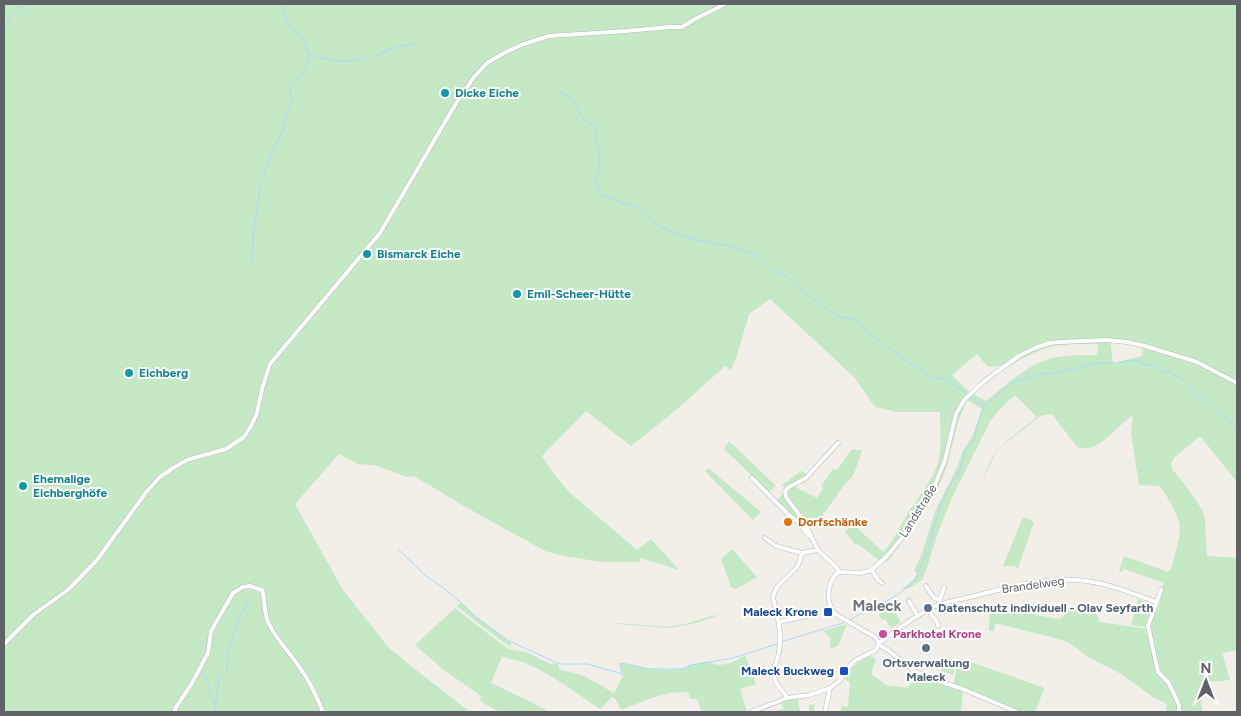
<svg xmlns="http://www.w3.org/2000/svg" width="1241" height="716" viewBox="0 0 1241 716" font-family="Figtree,sans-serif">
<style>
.green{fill:#c5e8c5;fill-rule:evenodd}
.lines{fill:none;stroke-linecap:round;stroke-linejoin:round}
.stream{stroke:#aadaff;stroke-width:1}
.minor-casing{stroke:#b5b8bc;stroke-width:5}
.minor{stroke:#fff;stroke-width:4}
.culture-dot{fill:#0f9aa8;stroke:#fff;stroke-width:2}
.food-dot{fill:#e8710a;stroke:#fff;stroke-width:2}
.service-dot{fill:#5c6f8a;stroke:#fff;stroke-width:2}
.transit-dot{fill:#1a4fb4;stroke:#fff;stroke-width:2}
.hotel-dot{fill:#d1479c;stroke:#fff;stroke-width:2}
.labels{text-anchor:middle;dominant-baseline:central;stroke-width:4;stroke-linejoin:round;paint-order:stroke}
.culture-label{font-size:12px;font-weight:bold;fill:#0d838f;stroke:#fff;text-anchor:start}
.street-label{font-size:12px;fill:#5f6368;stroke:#fff}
.food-label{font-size:12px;font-weight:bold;fill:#c56008;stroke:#fff;text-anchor:start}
.service-label{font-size:12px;font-weight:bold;fill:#4e5e75;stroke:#fff;text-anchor:start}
.transit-label{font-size:12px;font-weight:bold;fill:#164399;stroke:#fff;text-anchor:end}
.hotel-label{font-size:12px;font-weight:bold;fill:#b23c85;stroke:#fff;text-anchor:start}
.quarter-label{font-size:15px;font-weight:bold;fill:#70757a;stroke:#fff}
</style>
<rect width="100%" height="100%" fill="#f1efe8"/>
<g class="green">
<path d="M4,4h1233v478l-37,-46 -26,22 -3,5 1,6 14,17 17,25 2,9 2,36 30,2v91l-3,2 -12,2 8,27 -29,3 1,29h-36l1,-8 -14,-7 -32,-23 -33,-17 -10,-8 -11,-7 -12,-4 -60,-15 -1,8h-5l1,-21 42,-2v6l24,5 5,-1 10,-9 25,2 3,11 51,7v-5l11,-24 -4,-3 7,-14 -40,-14 -2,3 -3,-1 5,-15 44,16 3,-2c2,-10 9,-31 9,-40 -1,-17 -11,-30 -20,-44l-21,-1 -8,-52 2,-18c-12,8 -28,28 -40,32 -6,2 -11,1 -16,0l-25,-33 -12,2 -40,32 -6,8 -13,30 7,-19 5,-11 5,-6 9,-9 30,-24 -22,-22 -15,14 -10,12 -38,76 -16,41 -9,30 -5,12 -9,6 -9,4 -1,-2c6,-4 13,-9 14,-16l-3,-1 8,-18 14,-44 18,-35 9,-23 10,-16 9,-26 -15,-9 -9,22 -11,44 -10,25 -34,50 -16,21 -5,-2 -2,1 -22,-17 -3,1 -10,-14 9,-6 29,27c11,-11 17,-26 25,-39 10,-16 24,-32 30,-50 4,-16 2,-34 2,-51h-43l-22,-5 -21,-30 -84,-78 -21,15 -13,45 -5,11 -6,-4 -49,44 -45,36 -45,-35 -44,45 12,18 15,18 68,58 14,-11 28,31 -38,-12 -1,3 -4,1h-33l-40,-6 -18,-5 -83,-46 -48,-29 -7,1 -33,-12 -17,-1 -18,-10 -44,50 48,86 46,58 14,11 4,4 63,49h-466zM1110,339l16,1 17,4 -1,12 -29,7zM1098,344l-1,11c-13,0 -26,0 -39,2 -28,4 -50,27 -72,44l-18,-10 -16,-16 25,-21 11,13 15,-2 3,3c13,-7 26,-16 40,-20 17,-5 35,-4 52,-4z"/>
<path d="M729,441l47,45 -7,6 -45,-43z"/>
<path d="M852,449l5,1h5l-5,16 -5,11 -8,8 -18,26 -16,17 -3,-6 -4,2 -27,-24 8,-6 2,-5 -4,-4 19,-14 7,3 -6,5 -9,5 4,4 20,10 6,-10 -2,-2 12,-17 4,1z"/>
<path d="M708,468l53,44 -8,8 -48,-49z"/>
<path d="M1023,517l11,5 -16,46h-2l-1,-2h-12z"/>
<path d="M732,549l25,28 -21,12 -5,-2 -10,-28z"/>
<path d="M1138,599l12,5 -1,4 2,2 -4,17 -16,-2z"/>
<path d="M461,602l14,14 34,25 3,4 -3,1 -30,-22 -22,-18z"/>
<path d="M891,606l10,16 -10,6 -6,-9 -3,1 -3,-5 3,-4z"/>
<path d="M455,608l23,18 30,23 18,3 26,13 2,-2 5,2v4l25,7 30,17 9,-17 -3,-12 1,-1c22,4 45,11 67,4v-2l21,-4c11,9 26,0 36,-5l11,28 -16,5 7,23h-45l-5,-13h-7l-1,-6c-18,-5 -50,10 -68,17l-6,-12 -3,-1 -12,12c-24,-16 -48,-35 -75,-46 -7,-3 -15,-4 -23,-6l-11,26 42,20 16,9h-42l-4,-2 -2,2h-2l-19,-11 1,-5 -37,-26 -29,-25z"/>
<path d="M715,615l1,1 -20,7 -26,5 -52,-4v-1l49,4 18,-3z"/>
<path d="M847,624l-9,22 -8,3 1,-11 -8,-7z"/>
<path d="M871,656l5,4 -5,14 15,11 21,3 12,-13 34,11 6,-28 83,29 2,2 -9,23h-19l-53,-22 -2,22h-120v-6l7,1 2,-25 -6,-3c9,-13 12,-16 27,-23z"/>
<path d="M945,657l12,3 -4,15 -12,-4z"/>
<path d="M798,698l2,14 9,-1v-6l5,-1v8h-36v-2l6,-1 -4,-7z"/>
</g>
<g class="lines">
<g class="stream">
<path d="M4,28c4,-5 5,-10 9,-14 4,-5 9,-7 14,-10"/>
<path d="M311,55c16,6 36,8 53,3"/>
<path d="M371,57l29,-11 15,-2"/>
<path d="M561,92l10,6 13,23 6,3h4l1,2 2,19 3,12 -2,17 -3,7 5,14 38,13 22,19 28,11 46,9 22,9 10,8"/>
<path d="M261,181l7,-18 16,-36 2,-13 7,-13c-8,-14 2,-17 9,-28 3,-5 6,-12 8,-18l-7,-15 -14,-16 -9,-20"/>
<path d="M252,266l1,-27 7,-52"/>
<path d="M771,267l16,10 13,12 37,27 20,4 15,16 55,39 22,6 17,12"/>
<path d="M971,397l13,9"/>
<path d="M398,549l29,28 14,9 18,15 16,15 34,25 51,23h28l34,10 -2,-10 1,-1 28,6h32l12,-4 40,-7 44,-14"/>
<path d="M850,620c6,-5 14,-7 21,-11 17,-8 35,-18 46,-32l1,-6 10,-21 12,-43 9,-21 10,-14 7,-23 7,-7 6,-23 5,-13 28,-23 20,-6 9,-4 7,1 52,-11h16l15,-3 7,1 9,4 6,1 8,5 5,1 4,-1 4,4 6,2 14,14 17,14 11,11 15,11"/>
<path d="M781,642l65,-20"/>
<path d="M203,674l5,10 6,20"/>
<path d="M216,712l-1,-5 4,-28 8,-9 1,-20 10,-29 8,-15 1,-9"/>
</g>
<g class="minor-casing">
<g id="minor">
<path d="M752,478l37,37 10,8 9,12 3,1"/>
<path d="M765,538l11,8 26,7"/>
<path d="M818,550l-17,-33 -15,-20 -1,-6 4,-4 17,-9 32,-35"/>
<path d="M872,570l6,10 4,3"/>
<path d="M926,586l8,12 6,2"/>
<path d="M1161,590l-13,36 10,46 10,10 6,12 5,11v7"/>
<path d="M909,601l9,15"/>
<path d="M939,602l5,-14"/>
<path d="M928,610l9,12 1,4"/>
<path d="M779,622l32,-7"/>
<path d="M4,644l29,-29 36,-26 28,-29 50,-69 13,-14 13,-9 14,-8 39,-11 18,-12 7,-11 6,-13 5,-24 8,-25 110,-131 75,-128 19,-28 13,-14 19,-11 18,-8 25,-8 77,-5 44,-4h12l15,-9 28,-14"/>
<path d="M787,698c-4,-8 -13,-14 -13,-24 -1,-7 4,-15 5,-22 3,-19 -1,-36 -6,-54 1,-13 15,-20 23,-30 3,-4 5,-10 6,-15l16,-3 19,18 2,4"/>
<path d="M175,712v-3l17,-26 16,-30 3,-22 22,-38 10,-6 7,-1 12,4c4,11 1,23 7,34 8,17 23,31 33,47 9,12 15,27 21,41"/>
<path d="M751,712l36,-14 22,-3 21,-7 9,-7 13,-18 4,-3 20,-10 3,-7c17,-12 35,-27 54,-36 11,-5 25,-7 37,-10 36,-9 79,-21 116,-16 25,3 47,13 70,21"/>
<path d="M825,712l5,-24"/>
<path d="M1017,712l-54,-23 -31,-10 -18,-8 -26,-21 -7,-4 -6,-9 -40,-23c-10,-11 -8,-34 4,-42l21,1 9,-2 6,-4 12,-11 15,-18 30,-46 13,-32 11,-46 8,-14 17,-16 14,-11 24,-17 16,-8 14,-5 11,-1 47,-2 20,2 18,4 52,16 40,21"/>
</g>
</g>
<use href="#minor" class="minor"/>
</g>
<g class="culture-dot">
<circle cx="445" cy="93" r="5"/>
<circle cx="367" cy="254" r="5"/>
<circle cx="517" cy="294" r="5"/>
<circle cx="129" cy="373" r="5"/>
<circle cx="23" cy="486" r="5"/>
</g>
<circle class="food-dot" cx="788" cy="522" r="5"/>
<g class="service-dot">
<circle cx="928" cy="608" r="5"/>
<circle cx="926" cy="648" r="5"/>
</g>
<g class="transit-dot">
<rect x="823" y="607" width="10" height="10" rx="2.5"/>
<rect x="839" y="666" width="10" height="10" rx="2.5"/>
</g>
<circle class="hotel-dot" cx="883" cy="634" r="5"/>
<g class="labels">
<g class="culture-label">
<text x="455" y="93">Dicke Eiche</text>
<text x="377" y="254">Bismarck Eiche</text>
<text x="527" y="294">Emil-Scheer-Hütte</text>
<text x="139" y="373">Eichberg</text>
<text x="33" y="479">Ehemalige<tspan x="33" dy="14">Eichberghöfe</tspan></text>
</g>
<g class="street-label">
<text transform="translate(918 511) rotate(-58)">Landstraße</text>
<text transform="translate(1033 585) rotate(-8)">Brandelweg</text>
</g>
<g class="food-label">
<text x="798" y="522">Dorfschänke</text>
</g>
<g class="service-label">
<text x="938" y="608">Datenschutz individuell - Olav Seyfarth</text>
<text x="926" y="663" text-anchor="middle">Ortsverwaltung<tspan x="926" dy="14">Maleck</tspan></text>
</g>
<g class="transit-label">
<text x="818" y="612">Maleck Krone</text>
<text x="834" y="671">Maleck Buckweg</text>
</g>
<g class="hotel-label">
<text x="893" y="634">Parkhotel Krone</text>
</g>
<g class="quarter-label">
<text x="877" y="606">Maleck</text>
</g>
</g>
<rect width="1241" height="716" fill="none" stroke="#5f6368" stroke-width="10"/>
<g transform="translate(1206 681)" stroke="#ffffff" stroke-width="4" paint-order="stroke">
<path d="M0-4L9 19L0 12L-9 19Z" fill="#5f6368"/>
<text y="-8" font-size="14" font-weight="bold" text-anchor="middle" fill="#5f6368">N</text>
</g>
</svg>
